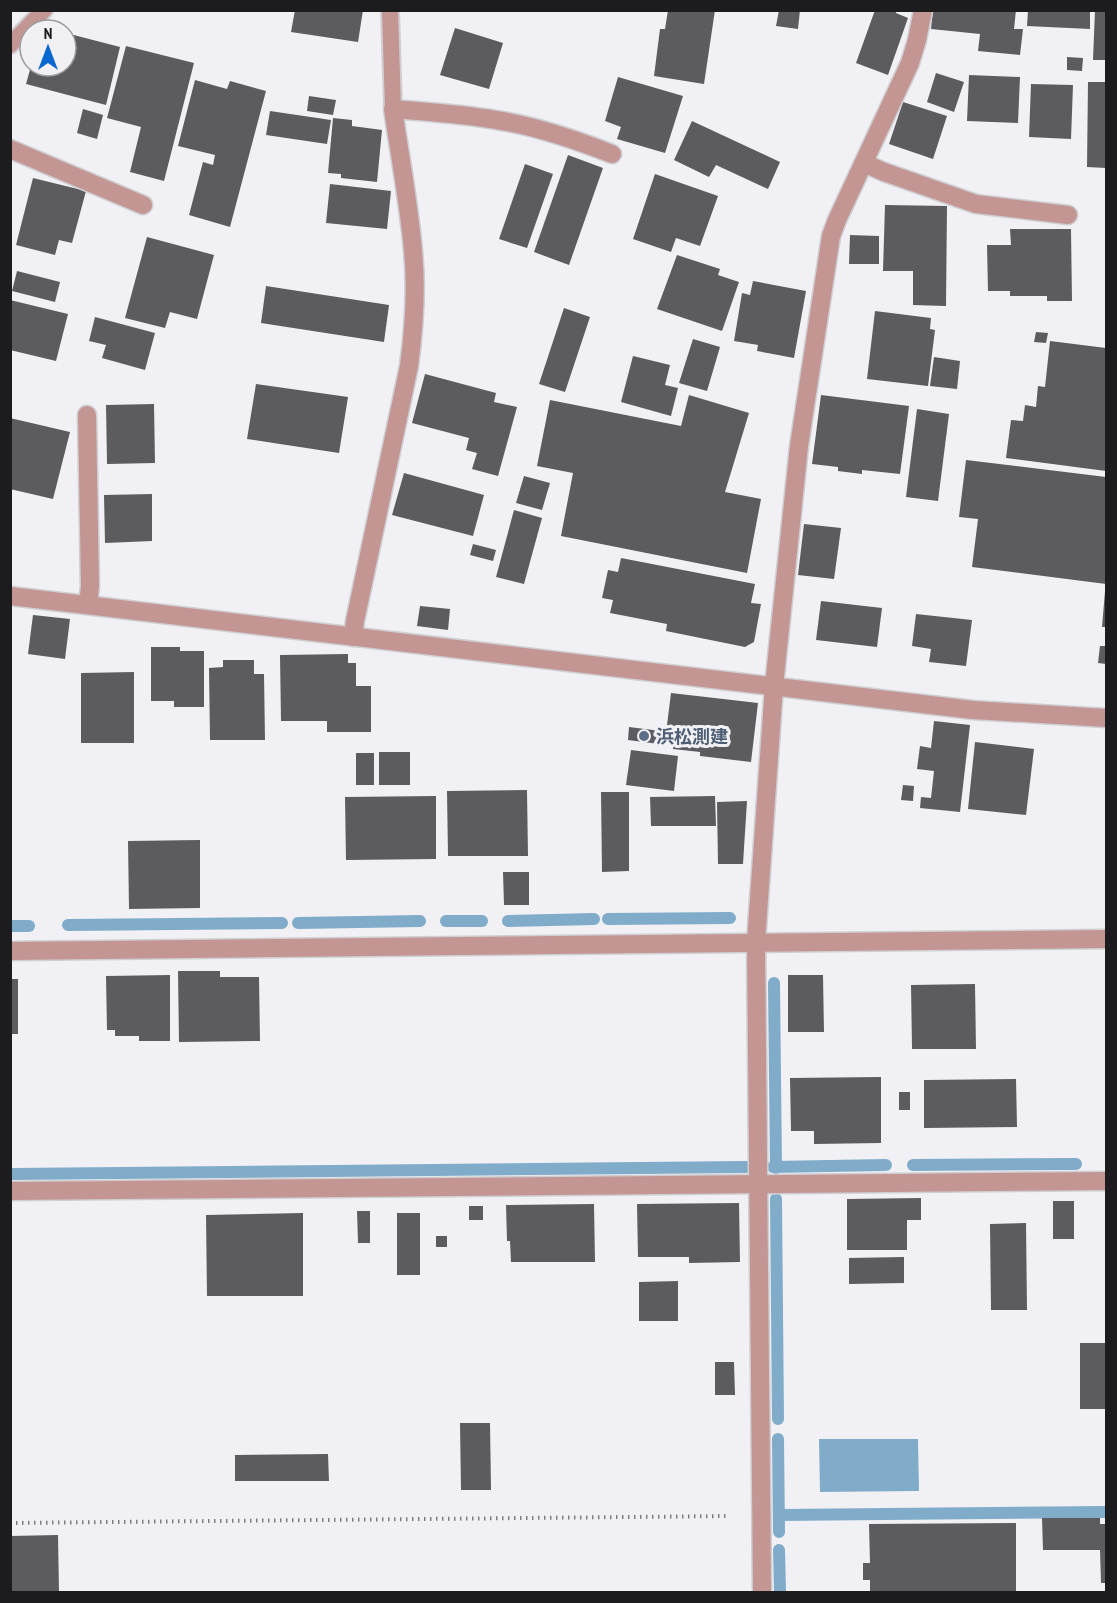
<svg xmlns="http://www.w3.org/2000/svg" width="1117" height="1603" viewBox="0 0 1117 1603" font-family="'PT Sans Narrow','Noto Sans JP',sans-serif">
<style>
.water{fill:#81acc9}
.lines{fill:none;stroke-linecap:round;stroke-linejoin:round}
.stream{stroke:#81acc9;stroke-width:12}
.building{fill:#5c5c60}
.lane-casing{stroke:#cfcfd3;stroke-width:20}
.street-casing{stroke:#cfcfd3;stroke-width:21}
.path{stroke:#7d7d80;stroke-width:4;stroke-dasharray:1.5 4.5;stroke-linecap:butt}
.lane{stroke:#c49693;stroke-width:16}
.street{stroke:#c49693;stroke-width:18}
.service-dot{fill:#5c6f8a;stroke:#f1f1f5;stroke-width:2}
.labels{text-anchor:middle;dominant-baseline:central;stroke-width:6;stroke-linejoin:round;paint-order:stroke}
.service-label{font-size:18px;font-weight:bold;fill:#4e5e75;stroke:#f1f1f5;text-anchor:start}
</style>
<rect width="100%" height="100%" fill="#f1f1f5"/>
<path class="water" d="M819,1439h99l1,52 -99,1z"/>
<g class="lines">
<g class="stream">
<path d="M608,919l122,-1"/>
<path d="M446,921h36"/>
<path d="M508,921l86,-2"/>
<path d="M298,923l122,-2"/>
<path d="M68,925l214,-2"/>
<path d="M10,926h19"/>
<path d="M774,983l2,185"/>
<path d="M913,1165l163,-1"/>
<path d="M773,1167l113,-2"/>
<path d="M10,1174l736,-7"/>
<path d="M776,1199l2,220"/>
<path d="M778,1439l1,93"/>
<path d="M779,1515l327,-3"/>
<path d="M779,1550l1,42"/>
</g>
</g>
<g class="building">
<path d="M295,10h68l-5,32 -67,-10z"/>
<path d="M668,10h47l-11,74 -50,-8 6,-47h5z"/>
<path d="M779,10h21l-2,19 -22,-3z"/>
<path d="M875,10h21v3l12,5 -20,57 -32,-12z"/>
<path d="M933,10h83l-2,19h9l-3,26 -42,-4 2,-17 -49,-5z"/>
<path d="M1028,10h62v19l-63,-3z"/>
<path d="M1095,10h11v50h-13z"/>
<path d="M455,28l48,15 -14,46 -49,-14z"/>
<path d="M66,33l54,14 -14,58 -80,-21 5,-18h35z"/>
<path d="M126,46l68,17 -30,118 -34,-9 11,-45 -34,-9z"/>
<path d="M1067,57l16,1 -1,13 -15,-1z"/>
<path d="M936,73l28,9 -10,30 -27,-10z"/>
<path d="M969,75l51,2 -2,46 -51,-2z"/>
<path d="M618,77l65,19 -18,57 -48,-14 4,-12 -16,-6z"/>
<path d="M195,80l32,9 3,-8 36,10 -36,136 -41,-12 14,-53 10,3 2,-10 -37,-9z"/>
<path d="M1088,82h18v86l-19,-1z"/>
<path d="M1031,84l42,1 -2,54 -42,-2z"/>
<path d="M309,96l27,4 -3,15 -26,-4z"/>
<path d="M903,102l44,14 -14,43 -44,-15z"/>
<path d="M83,109l20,6 -6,24 -20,-6z"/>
<path d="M270,111l61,9 -4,24 -61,-9z"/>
<path d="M333,118l19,2v6l30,4 -5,52 -36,-4v-4l-13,-1z"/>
<path d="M692,121l88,41 -12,27 -52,-24 -7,12 -35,-17z"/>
<path d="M568,155l35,13 -34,97 -35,-13z"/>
<path d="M525,164l28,10 -26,74 -28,-9z"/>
<path d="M655,174l63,22 -18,50 -24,-8 -5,14 -38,-13z"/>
<path d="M33,178l53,13 -14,52 -13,-3 -4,15 -39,-10z"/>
<path d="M330,184l61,7 -4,38 -61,-6z"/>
<path d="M885,205l62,1 -1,100 -33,-1v-34h-30z"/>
<path d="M1010,229h61l1,72h-25v-5h-37v-5h-22l-1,-46h24z"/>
<path d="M850,235l29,1v28h-30z"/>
<path d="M147,237l67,18 -17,64 -27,-7 -5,16 -40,-10z"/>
<path d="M677,255l43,14 -2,6 21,7 -17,49 -65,-22z"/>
<path d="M17,271l43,11 -5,20 -43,-11z"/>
<path d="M753,281l53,10 -12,67 -37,-7 1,-6 -24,-4 8,-48 8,2z"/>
<path d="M266,286l123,19 -5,37 -123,-19z"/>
<path d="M10,300l58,14 -12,47 -46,-11z"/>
<path d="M564,308l26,9 -25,75 -26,-8z"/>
<path d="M875,311l56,7 -1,11 5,1 -7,56 -61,-7z"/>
<path d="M95,317l60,16 -10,37 -43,-12 4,-13 -17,-4z"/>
<path d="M1036,332l12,1 -2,10 -12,-1z"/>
<path d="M693,339l27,8 -13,44 -28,-8z"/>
<path d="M1050,341l56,7v123l-100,-13 5,-38 12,1 2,-16 11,2 2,-21 7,1z"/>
<path d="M633,356l37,9 -5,20 13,3 -7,28 -50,-14z"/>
<path d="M934,357l26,4 -3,28 -27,-3z"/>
<path d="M425,374l71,19 -2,9 23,5 -19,69 -26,-7 5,-16 -11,-3 3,-12 -57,-15z"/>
<path d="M256,384l92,13 -9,56 -92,-14z"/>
<path d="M689,395l60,18 -24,79 36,7 -14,74 -186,-37 12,-63 -36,-7 13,-66 131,26z"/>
<path d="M821,395l88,11 -9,68 -38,-4v4l-24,-3v-4l-26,-3z"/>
<path d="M154,404l1,59 -48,1 -1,-59z"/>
<path d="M917,409l32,5 -11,87 -32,-4z"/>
<path d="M10,418l60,14 -17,67 -43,-10z"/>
<path d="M966,460l140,17v107l-134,-17 6,-48 -19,-2z"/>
<path d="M404,473l80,22 -11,41 -81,-21z"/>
<path d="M524,476l26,7 -8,27 -26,-7z"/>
<path d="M152,494v47l-47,2 -1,-48z"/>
<path d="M514,510l28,8 -18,66 -28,-7z"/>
<path d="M804,524l37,4 -7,51 -36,-4z"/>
<path d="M473,544l23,6 -3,11 -23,-6z"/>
<path d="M621,558l134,26 -4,19 10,1 -7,38 -9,5 -79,-16 1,-7 -57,-11 3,-13 -11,-2 6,-28 10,2z"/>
<path d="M1105,591h1v36h-4z"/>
<path d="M821,601l61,7 -5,39 -61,-7z"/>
<path d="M420,606l30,3 -2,21 -31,-4z"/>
<path d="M916,614l56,6 -6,46 -37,-4 2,-13 -19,-3z"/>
<path d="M33,615l37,4 -5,40 -37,-5z"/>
<path d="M1100,646h6v18l-8,-1z"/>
<path d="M151,647h29v4h24v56h-30v-6h-23z"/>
<path d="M348,654v9h8v23h15v46h-44v-11h-46l-1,-66z"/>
<path d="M223,660h31v14h10l1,66h-55l-1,-72 14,-1z"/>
<path d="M134,672v71h-53v-70z"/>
<path d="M671,693l87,10 -7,59 -51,-6v-4l-27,-3 2,-23 -8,-1z"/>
<path d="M934,721l36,4 -10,87 -40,-4 1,-11 10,1 3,-27 -17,-2 3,-23 11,2z"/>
<path d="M629,727l32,4 -2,13 -31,-4z"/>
<path d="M975,742l59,7 -8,66 -58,-6z"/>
<path d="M631,750l47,6 -4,35 -48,-6z"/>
<rect x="379" y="752" width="31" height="33"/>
<rect x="356" y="753" width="18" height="32"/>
<path d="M903,785l11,1 -1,15 -12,-1z"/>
<path d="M527,790l1,66h-80l-1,-65z"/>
<path d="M601,792h28v79l-27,1z"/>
<path d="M436,796v63l-90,1 -1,-63z"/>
<path d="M715,796l1,30h-65l-1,-29z"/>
<path d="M747,801l-4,63h-25l-1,-62z"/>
<path d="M200,840v68l-71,1 -1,-68z"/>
<path d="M503,872h26v33h-25z"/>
<path d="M178,971h42v6h39l1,64 -81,1z"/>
<path d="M170,975v66h-31v-5h-24v-6h-8l-1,-54z"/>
<path d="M788,975h35l1,57h-36z"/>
<rect x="10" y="979" width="8" height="55"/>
<path d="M975,984l1,65h-64l-1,-64z"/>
<path d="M881,1077v66l-67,1v-13h-23l-1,-53z"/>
<path d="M1016,1079l1,48 -93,1v-48z"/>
<rect x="899" y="1092" width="11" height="18"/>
<path d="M921,1198v22h-14v30h-60v-51z"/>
<rect x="1053" y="1201" width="21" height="38"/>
<path d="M739,1203l1,59 -51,1v-6h-51l-1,-53z"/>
<path d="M594,1204l1,58h-84l-1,-21h-3l-1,-36z"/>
<rect x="469" y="1206" width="14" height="14"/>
<path d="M357,1211h13v32h-12z"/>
<path d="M303,1213v83h-96l-1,-81z"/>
<rect x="397" y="1213" width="23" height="62"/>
<path d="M1026,1223l1,87h-36l-1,-86z"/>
<rect x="436" y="1236" width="11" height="11"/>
<path d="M904,1257v26l-55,1v-26z"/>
<path d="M678,1281v40h-39v-39z"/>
<rect x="1080" y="1343" width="26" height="66"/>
<path d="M715,1362h19l1,33h-20z"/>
<path d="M460,1423h30l1,67h-30z"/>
<path d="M328,1454l1,27h-94v-26z"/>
<path d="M1042,1518h58v6h6v59h-5l-1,-33h-57z"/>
<path d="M1016,1523v69h-146v-12h-7v-17h7l-1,-39z"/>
<path d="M58,1535l1,57h-49v-56z"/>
</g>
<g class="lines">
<g class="lane-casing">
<g id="lane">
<path d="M390,10l3,99"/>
<path d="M10,45l34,-35"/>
</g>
</g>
<g class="street-casing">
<g id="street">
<path d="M10,149l133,56"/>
<path d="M864,163l20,9 92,32 92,11"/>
<path d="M87,415l3,171 -2,19"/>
<path d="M10,596l963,114 133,8"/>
<path d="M353,637l2,-16 54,-255c5,-38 8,-76 4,-115 -4,-47 -13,-94 -20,-142 34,3 69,5 103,11 40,6 78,19 116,34"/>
<path d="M10,951l1096,-12"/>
<path d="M10,1191l1096,-10"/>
<path d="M762,1592l-6,-650 18,-256 25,-240 32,-210 6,-16 73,-157 7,-23 6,-30"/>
</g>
</g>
<path class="path" d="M10,1523l720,-7"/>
<use href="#lane" class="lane"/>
<use href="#street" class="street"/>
</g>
<circle class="service-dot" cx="644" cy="736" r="6"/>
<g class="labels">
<g class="service-label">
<text x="656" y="736">浜松測建</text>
</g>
</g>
<rect width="1117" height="1603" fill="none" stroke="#1c1c1e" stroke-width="24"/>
<g transform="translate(48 48)"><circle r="28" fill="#f1f1f5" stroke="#9c9c9f" stroke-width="1.5"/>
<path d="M0-4.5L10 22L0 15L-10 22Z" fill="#0b67d0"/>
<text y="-9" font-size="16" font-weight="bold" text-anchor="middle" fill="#1c1c1e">N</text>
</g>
</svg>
